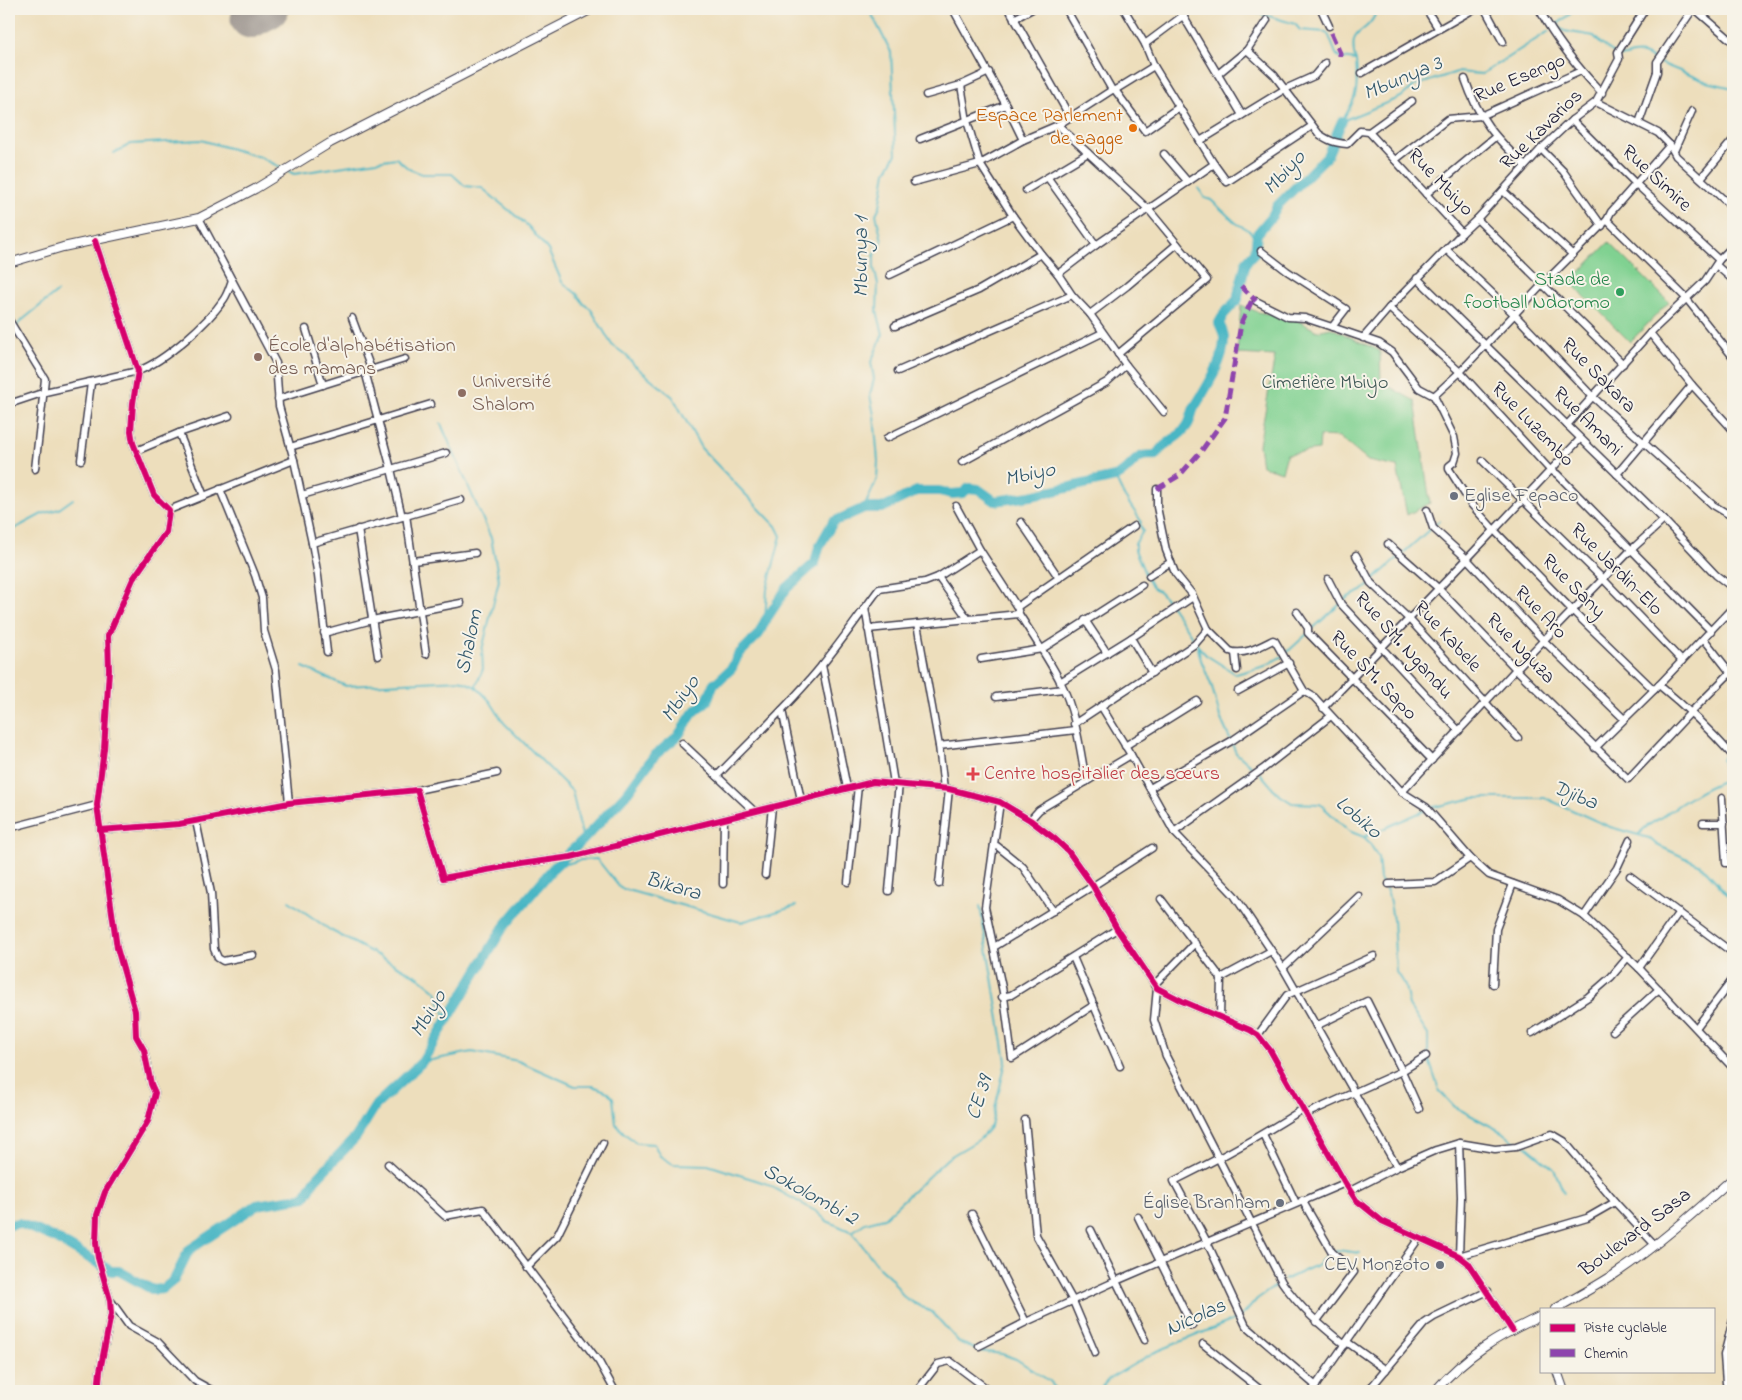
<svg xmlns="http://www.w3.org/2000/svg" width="1742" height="1400" viewBox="0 0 1742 1400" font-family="'Indie Flower',sans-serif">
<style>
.green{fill:#80d191;stroke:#517a66}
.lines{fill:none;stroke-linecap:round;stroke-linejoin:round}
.stream{stroke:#49b6c4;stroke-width:2}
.river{stroke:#49b6c4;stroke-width:10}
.runway{stroke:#88807c;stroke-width:39}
.minor-casing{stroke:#403e4e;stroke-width:9}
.tertiary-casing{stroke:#403e4e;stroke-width:10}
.minor{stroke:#fff;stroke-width:6}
.tertiary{stroke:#fff;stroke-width:8}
.quiet{stroke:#8e44ad;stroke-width:5;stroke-dasharray:10 5;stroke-linecap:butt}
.cycleway-casing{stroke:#f7f3e8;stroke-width:9}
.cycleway{stroke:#d6006c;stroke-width:6}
.food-dot{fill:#e8710a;stroke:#f7f3e8;stroke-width:2}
.leisure-dot{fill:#2e9e5b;stroke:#f7f3e8;stroke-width:2}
.education-dot{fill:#8d6e63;stroke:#f7f3e8;stroke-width:2}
.worship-dot{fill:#6b7280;stroke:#f7f3e8;stroke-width:2}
.health-dot{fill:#e0444e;stroke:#f7f3e8;stroke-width:2}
.labels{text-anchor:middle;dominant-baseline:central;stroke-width:4;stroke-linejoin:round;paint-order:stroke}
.street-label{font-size:20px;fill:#22223b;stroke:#f7f3e8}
.food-label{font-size:20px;fill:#c56008;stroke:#f7f3e8;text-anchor:end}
.leisure-label{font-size:20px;fill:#27864d;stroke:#f7f3e8;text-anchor:end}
.education-label{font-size:20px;fill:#785e54;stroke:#f7f3e8;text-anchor:start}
.park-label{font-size:20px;fill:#3e5755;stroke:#f7f3e8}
.worship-label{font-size:20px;fill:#5b616d;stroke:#f7f3e8;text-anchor:end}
.health-label{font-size:20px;fill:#be3a42;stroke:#f7f3e8;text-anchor:start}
.water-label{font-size:21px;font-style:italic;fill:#30566b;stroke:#f7f3e8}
</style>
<rect width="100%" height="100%" fill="#f7f3e8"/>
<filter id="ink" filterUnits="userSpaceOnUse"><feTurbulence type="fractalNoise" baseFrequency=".02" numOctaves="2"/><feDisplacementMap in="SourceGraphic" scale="10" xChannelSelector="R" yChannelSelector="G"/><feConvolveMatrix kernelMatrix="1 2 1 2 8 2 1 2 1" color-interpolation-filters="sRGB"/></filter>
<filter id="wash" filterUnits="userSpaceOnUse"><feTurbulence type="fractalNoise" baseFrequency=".0096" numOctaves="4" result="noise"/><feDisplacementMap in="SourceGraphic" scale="20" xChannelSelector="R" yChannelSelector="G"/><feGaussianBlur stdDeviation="1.12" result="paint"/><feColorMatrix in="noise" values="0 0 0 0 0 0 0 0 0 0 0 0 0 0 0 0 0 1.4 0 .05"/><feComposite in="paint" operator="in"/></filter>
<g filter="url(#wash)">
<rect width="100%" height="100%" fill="#eddebc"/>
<g class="green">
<path d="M1609,242l60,60 -39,40 -60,-60z"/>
<path d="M1241,305l17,7 37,7 22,12 14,-3 49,23 1,31 34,19 15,102 -23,12 -10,-48 -29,-6 -29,-24 -19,-1 -1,14 -32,4 -5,18 -20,-6 -3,-21 16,-89 -38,-2z"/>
</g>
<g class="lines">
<g class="stream">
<path d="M1252,9l7,4 36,11 5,6 26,2 3,4 7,18 4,4 16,2c2,28 2,37 -14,61"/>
<path d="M1557,25l7,6 30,5 7,8 16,11"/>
<path d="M1553,28l23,-19"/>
<path d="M1621,56c5,1 7,-1 12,-2 10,-2 15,2 23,7"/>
<path d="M1355,59c-7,-33 10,-22 20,-44l-2,-6"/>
<path d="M1660,63l47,19 26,6"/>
<path d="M1342,121l59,-24 13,-11 43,-14 25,2 67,-43"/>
<path d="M114,153l17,-9 70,-4 59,17 24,12"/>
<path d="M288,171l6,3 102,-16 13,11 13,5h30l13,12 17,2 46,38 20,24 14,32 15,12 7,10 6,4 22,37 14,10 8,10 39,32 28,51 75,78 5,10 -14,53 -2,32"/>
<path d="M1198,188l7,10 6,2 25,23 14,8 5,8"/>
<path d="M16,327l4,-5 37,-30"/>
<path d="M441,424l50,114 8,42 -17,70 1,19 -7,17"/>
<path d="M1115,477l9,19 17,25 -1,4 3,6 -8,13v6l11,26 6,11 8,5 7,8 30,44 4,16 11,27 8,30 16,36 20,17"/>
<path d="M864,508l13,-29 1,-18 -4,-46 -4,-20 4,-16 -3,-17 12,-28 -6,-23 1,-27 -4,-16v-12l8,-15 -6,-27 4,-8 6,-34 10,-18 -5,-102 -22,-43"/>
<path d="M9,526l5,3 28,-15 17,-5 14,-10"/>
<path d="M1372,581l67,-60"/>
<path d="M1310,631l38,-34 14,-6 7,-6"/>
<path d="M1198,646l8,9 30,19 29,-8 19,-11 23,-21"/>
<path d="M303,667l43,19 114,-6 16,7 14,14 14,22 68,68 11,49"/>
<path d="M1260,773l18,21 14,9 28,1 29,27 15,6 5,5 9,15 2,22 8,14 5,26 3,53 9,14 4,20 19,29v22l11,33 16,17 47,25 11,9 8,2"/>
<path d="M1430,808l44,-10h71l65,29 39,11 8,7 44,20 26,29 6,4"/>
<path d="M1639,834c7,-9 12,-10 21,-16 21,-15 41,-29 65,-38l1,-6 -4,-14 4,-8"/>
<path d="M1364,837l62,-27"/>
<path d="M554,867l27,-7 16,-1 23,29 121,34 55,-16"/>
<path d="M289,901l41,29 90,48 16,13 11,30"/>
<path d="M422,1062l50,-10 46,9 57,25h18l15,6 5,6 3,26 9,10 12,9 17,1 6,12 13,8 35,1 57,18 52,29 10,9 25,11 27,35 12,11 13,19 8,5 21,11 26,29 20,9 23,3 14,5 35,23 5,9"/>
<path d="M1525,1145l29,24 10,24"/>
<path d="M852,1232l13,-9 19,-5 64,-60 32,-19 11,-13 15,-65 -26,-155"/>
<path d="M1284,1280l31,-14 17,-14 5,-2 23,3"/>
<path d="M1095,1391l4,-1 10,-11 44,-26 83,-34 9,-6 12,-14 23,-16"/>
</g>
<path class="river" d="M9,1225l10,-2 36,15 56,33h8l34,19 10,-1 11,-9 15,-30 68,-45 48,-8 10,-17 41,-43 20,-32 46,-43 81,-134 51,-61 29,-27 44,-47 27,-37 24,-20 15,-23 14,-12 7,-18 4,-2 14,-13 6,-13 21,-21 6,-13 22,-33 28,-25 4,-16 14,-25 31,-14h18l35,-17h22l13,3 11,-1 6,-5 9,1 17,12 36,-5 84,-19c13,-5 15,-14 25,-20 6,-3 11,-1 16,-2 9,-14 24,-17 31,-29 4,-5 4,-12 7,-18 11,-18 31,-48 30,-70 0,-5 -3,-11 -5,-15l5,-9 14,-15v-4l8,-33 9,-10 2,-18 15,-18 5,-10 50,-50 15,-35"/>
<path class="runway" d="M250,19l19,-10"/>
</g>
</g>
<g filter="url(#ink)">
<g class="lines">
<g class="minor-casing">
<g id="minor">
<path d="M953,9l53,96 17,35"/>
<path d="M1009,9l61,108"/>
<path d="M1066,9l46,81"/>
<path d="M1124,9l21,35 9,22 60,98 13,18 85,-56"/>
<path d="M1179,9l63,106"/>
<path d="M1321,9l8,17"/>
<path d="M1426,9l12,19"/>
<path d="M1485,9l18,33"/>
<path d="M1539,9c17,31 38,58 63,84"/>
<path d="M1695,9l38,33"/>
<path d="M1014,19l18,-10"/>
<path d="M1145,44l39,-29"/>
<path d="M1247,50l27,25 45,59c10,7 16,9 28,10l13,-13 9,1 93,101 15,-14 146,145"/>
<path d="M1362,73l112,-64"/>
<path d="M1218,74l29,-24 20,-30"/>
<path d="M1465,79c14,41 30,58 60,87"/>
<path d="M961,85l6,36 13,43 33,52 28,38 17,20 14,21 18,19 36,51 38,47"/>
<path d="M1115,90l30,41 34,-24"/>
<path d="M926,95l35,-10 28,-13"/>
<path d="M1596,102l62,31 12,12 6,11 57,52"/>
<path d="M1572,120l64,64 83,76"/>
<path d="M1639,123l18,-51v-10l36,-53"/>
<path d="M1058,125l91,85 58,70 -89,74"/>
<path d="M1369,132l43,-31"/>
<path d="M920,139l86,-34"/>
<path d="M1200,141l85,-52 29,-13 11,-13"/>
<path d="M1541,149l22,22 39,55"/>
<path d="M1674,151l18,-40"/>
<path d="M1164,154l24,28"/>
<path d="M1395,160l53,-41 33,-3 100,-45"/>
<path d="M1048,178l48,67"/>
<path d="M1701,178l32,-38"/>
<path d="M914,182l66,-18 43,-24 35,-15 54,-35h3l39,-24"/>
<path d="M1026,190l62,-37"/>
<path d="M1503,191l70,64"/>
<path d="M1426,194l69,-57"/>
<path d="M199,218l77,145 3,43 15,54 18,83 6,33 9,76"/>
<path d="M1477,219l64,-70 31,-29 24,-18 23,-43 -1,-7 27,-43"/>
<path d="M1607,220l79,78 47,59"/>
<path d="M95,241l43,130 -5,32 -2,28 2,12 21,52 15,15 -3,22 -33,47 -25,57 1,34 -5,79 -7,56 20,143 18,63 1,25 8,14 7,34 4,9 -7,28 -43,71 -8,23 -1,28 2,15 12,42 1,14 -11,57 -2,20"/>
<path d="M1446,249l69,66 78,82 120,108 20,12"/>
<path d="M1261,251l26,20 59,38 -14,18"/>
<path d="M1716,265l17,15"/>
<path d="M1058,274l38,-29 118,-81"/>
<path d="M890,275l123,-59"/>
<path d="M1417,278l247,242 52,55 17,13"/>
<path d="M1256,301l32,16 17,1 27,9 47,16 13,9 27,36 15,8 20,41 3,16 -3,9 -5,4v3l22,35 23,26 79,81 81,79"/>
<path d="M1389,308l71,64 90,98 7,4 154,157"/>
<path d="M1090,314l37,-28 50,-42"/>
<path d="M352,318l19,51"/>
<path d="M9,320l36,59 -10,90"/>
<path d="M895,326l84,-36 62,-36"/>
<path d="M306,329l17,56"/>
<path d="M1650,333l42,52 41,45"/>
<path d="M1363,338l26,-30 73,-75"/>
<path d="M365,371l26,98 11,48"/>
<path d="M898,371l174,-76"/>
<path d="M1434,396l26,-24 82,-87 65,-65 4,-8 59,-67"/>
<path d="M278,399l127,-40"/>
<path d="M9,404l36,-12 93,-21c27,-10 70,-48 86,-72 4,-6 6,-13 8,-19"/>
<path d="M1567,425l83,-92 55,-52 14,-21 14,-14"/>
<path d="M179,433l25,63"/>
<path d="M887,438l215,-105"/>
<path d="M290,447l141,-43"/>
<path d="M136,451l43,-18 50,-17"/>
<path d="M81,460l10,-77"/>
<path d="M1483,461l120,118 79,82"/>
<path d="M962,462l145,-80 19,-17"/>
<path d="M1617,474l75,-89"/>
<path d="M220,489l35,86 7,23 2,33 12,39 13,133"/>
<path d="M1157,489v18l9,43 9,23 17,21 16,35 22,22c14,5 31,-5 43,-11l2,1 29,50 10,6 88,95 24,15 44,51 19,17 69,25 26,16 55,52 94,100"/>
<path d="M302,495l144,-42"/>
<path d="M956,506l24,44 37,57 2,7c14,22 29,44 41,67 16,31 20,68 26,101"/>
<path d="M169,510l125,-50"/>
<path d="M1427,510l6,18 34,31 77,82 80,78"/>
<path d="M406,515l20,139"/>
<path d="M1021,522l38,56"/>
<path d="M358,529l20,127"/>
<path d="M312,543l149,-43"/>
<path d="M1388,544l50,44 78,81 112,110 63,-67 42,-42"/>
<path d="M1356,555l15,28 38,36 109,119"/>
<path d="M413,561l62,-8"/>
<path d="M1149,576l22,-14"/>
<path d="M938,577l30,42"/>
<path d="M1328,579l13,25 118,127"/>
<path d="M865,607l29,176"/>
<path d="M1017,607l117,-81"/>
<path d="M1297,612l11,16v5l124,127"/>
<path d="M1726,615l7,9"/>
<path d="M1085,620l22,33"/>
<path d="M917,624l22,122 5,43"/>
<path d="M868,629l151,-15"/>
<path d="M324,633l48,-13 89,-17"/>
<path d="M1131,638l21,35"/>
<path d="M1704,639l29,37"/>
<path d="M1235,653l2,17"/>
<path d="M981,659l61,-10 100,-64"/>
<path d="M822,665l25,123"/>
<path d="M1060,682l71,-44 62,-41"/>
<path d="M1659,685c27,22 51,45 74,71"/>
<path d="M1238,691l51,-28"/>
<path d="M996,697l67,-8"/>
<path d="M1101,706l30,49 43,77 60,63 49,73 114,199"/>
<path d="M1323,708l144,-149 113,-120"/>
<path d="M782,710l19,90"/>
<path d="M1074,724l121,-80 13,-15"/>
<path d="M682,743l72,68"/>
<path d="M939,746l137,-16"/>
<path d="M1125,746l72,-45"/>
<path d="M1595,748l64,-63 74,-78"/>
<path d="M717,776c35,-37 73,-71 105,-111 20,-24 38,-51 57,-76l46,-7 13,-5 42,-27"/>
<path d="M1150,788l83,-48 71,-49"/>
<path d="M417,790l80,-17"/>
<path d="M1402,792l114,-123 115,-119 33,-30"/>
<path d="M1722,798l4,65h7"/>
<path d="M1000,802l-15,105 19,90 8,61 82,-53"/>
<path d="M1030,820l9,-10 92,-55"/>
<path d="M196,821l15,72 3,56 4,9 5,3 30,-6"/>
<path d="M1703,823h21"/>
<path d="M9,828l88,-23"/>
<path d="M100,830l79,-6 110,-21 128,-13 26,88 77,-14 51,-7 302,-75 76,7 51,13 30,18 25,19 13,12 25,35 24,43 40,59 25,13 68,29 8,5 12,15 75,133 11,17 26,21 77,35 9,7 44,67"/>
<path d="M1174,832l89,-63 68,-53"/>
<path d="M994,845l3,1 26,21 30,44"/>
<path d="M765,875l7,-68"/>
<path d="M1630,876l103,77"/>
<path d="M848,882l10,-96"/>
<path d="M723,884l1,-65"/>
<path d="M939,884l10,-95"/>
<path d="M1389,884l46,-2 35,-24"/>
<path d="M889,891l10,-108"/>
<path d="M1161,899l60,79 -1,39"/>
<path d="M1584,916l33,-48 13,-28"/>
<path d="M994,947l99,-61 59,-38"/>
<path d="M1073,957l47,109"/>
<path d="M1283,968l76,-72"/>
<path d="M1639,968l40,-56"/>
<path d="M1221,978l50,-27"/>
<path d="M1493,984l3,-55 17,-45"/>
<path d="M1154,985l41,-42"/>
<path d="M1157,988l-3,32 12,36 116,226c18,26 38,43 63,63"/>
<path d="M1002,997l9,-2 106,-66"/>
<path d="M1316,1026l51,-25 35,70 17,38"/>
<path d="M1696,1028l37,-49"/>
<path d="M1613,1031l46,-42"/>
<path d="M1532,1033l56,-36 23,-20 17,-20"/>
<path d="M1258,1035l29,-40 87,-39"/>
<path d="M1303,1109c-42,27 -84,50 -129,72l33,61 39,84 70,60"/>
<path d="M1306,1114l96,-43 24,-15"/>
<path d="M1025,1120l11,115 37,66 22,52"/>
<path d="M1263,1134l33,69"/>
<path d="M1459,1143l2,54 -2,59 128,-38 28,-16"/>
<path d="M388,1164l57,52 38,-7 116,153 16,29"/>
<path d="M1350,1191l47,-24 39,-17 23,-7 36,6 21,-2 36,-13 12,7 51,61 40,43"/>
<path d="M1302,1200l30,52 22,20 -38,50"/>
<path d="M972,1214l54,108"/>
<path d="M1138,1217l54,109"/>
<path d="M1091,1230l54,110"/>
<path d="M526,1267l31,-31 46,-93"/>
<path d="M111,1301l18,25 29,16 37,39 18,10"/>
<path d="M1733,1320l-9,35 2,28 7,1"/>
<path d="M1347,1342l39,28"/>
<path d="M1203,1344l59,47"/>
<path d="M979,1346l47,-24 90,-41 229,-98"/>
<path d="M1372,1386l7,5"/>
<path d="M917,1391l21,-27 12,-3 40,30"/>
<path d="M1312,1391l107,-153"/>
<path d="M1368,1391l57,-68 9,-6 54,-26"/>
</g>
</g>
<g class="tertiary-casing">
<g id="tertiary">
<path d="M9,263l54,-16 136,-29 56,-29 75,-46 262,-134"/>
<path d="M1555,1309c20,-11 40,-22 60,-35 42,-28 80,-62 118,-96"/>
<path d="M1557,1371l7,20"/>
<path d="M1435,1391c31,-36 63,-55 106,-75"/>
</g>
</g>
<use href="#minor" class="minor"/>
<use href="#tertiary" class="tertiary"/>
<g class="quiet">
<path d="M1331,33l9,20v5"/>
<path d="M1241,286l15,15"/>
<path d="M1157,489l23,-14 22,-25 23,-32 16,-94 12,-26"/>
</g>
<g class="cycleway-casing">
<g id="cycleway">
<path d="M95,241l43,130 -5,32 -2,28 2,12 21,52 15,15 -3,22 -33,47 -25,57 1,34 -5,79 -7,56 20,143 18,63 1,25 8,14 7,34 4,9 -7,28 -43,71 -8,23 -1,28 2,15 12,42 1,14 -11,57 -2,20"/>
<path d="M100,830l79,-6 110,-21 128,-13 26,88 77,-14 51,-7 302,-75 76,7 51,13 30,18 25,19 13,12 25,35 24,43 40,59 25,13 68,29 8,5 12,15 75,133 11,17 26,21 77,35 9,7 44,67"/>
</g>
</g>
<use href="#cycleway" class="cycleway"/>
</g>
</g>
<circle class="food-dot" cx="1133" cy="128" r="5"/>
<circle class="leisure-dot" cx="1620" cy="292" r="5"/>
<g class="education-dot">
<circle cx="258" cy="357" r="5"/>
<circle cx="462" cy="393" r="5"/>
</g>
<g class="worship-dot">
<circle cx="1454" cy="496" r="5"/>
<circle cx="1280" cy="1203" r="5"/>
<circle cx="1440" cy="1265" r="5"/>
</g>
<path class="health-dot" d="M970.5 766.5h5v5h5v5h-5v5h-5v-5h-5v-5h5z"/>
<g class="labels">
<g class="street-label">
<text transform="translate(1520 79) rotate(-23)">Rue Esengo</text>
<text transform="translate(1542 130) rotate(-44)">Rue Kavarios</text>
<text transform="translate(1656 179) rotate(43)">Rue Simire</text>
<text transform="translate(1440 183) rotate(46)">Rue Mbiyo</text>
<text transform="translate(1598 376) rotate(45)">Rue Sakara</text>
<text transform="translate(1587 422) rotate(45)">Rue Amani</text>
<text transform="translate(1532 425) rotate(46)">Rue Luzembo</text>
<text transform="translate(1616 570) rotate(45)">Rue Jardin-Elo</text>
<text transform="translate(1573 587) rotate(45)">Rue Sany</text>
<text transform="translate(1540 613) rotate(46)">Rue Aro</text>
<text transform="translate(1447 637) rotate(47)">Rue Kabele</text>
<text transform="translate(1403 646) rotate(48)">Rue SM. Ngandu</text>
<text transform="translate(1520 649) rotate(46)">Rue Nguza</text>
<text transform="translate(1373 676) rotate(46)">Rue SM. Sapo</text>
<text transform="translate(1636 1233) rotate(-37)">Boulevard Sasa</text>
</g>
<g class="food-label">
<text x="1123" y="116">Espace Parlement<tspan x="1123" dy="23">de sagge</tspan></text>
</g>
<g class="leisure-label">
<text x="1610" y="280">Stade de<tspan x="1610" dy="23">football Ndoromo</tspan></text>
</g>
<g class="education-label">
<text x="268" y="346">École d'alphabétisation<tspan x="268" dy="23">des mamans</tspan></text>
<text x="472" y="382">Université<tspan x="472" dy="23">Shalom</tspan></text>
</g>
<g class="park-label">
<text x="1325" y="383">Cimetière Mbiyo</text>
</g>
<g class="worship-label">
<text x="1464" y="496" text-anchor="start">Eglise Fepaco</text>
<text x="1270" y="1203">Église Branham</text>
<text x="1430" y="1265">CEV Monzoto</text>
</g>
<g class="health-label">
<text x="984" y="774">Centre hospitalier des sœurs</text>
</g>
<g class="water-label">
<text transform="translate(1403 79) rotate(-23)">Mbunya 3</text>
<text transform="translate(1285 173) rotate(-47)">Mbiyo</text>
<text transform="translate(862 257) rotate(-90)">Mbunya 1</text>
<text transform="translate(1030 475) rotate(-12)">Mbiyo</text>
<text transform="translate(470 642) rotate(-78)">Shalom</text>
<text transform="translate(681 699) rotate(-55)">Mbiyo</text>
<text transform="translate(1575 796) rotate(22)">Djiba</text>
<text transform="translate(1358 818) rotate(41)">Lobiko</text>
<text transform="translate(673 887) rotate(16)">Bikara</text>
<text transform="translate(429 1014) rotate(-59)">Mbiyo</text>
<text transform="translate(980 1098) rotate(-72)">CE 39</text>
<text transform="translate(810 1195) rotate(29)">Sokolombi 2</text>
<text transform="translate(1196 1318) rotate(-24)">Nicolas</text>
</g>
</g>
<rect width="1742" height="1400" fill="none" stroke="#f7f3e8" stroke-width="30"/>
<rect x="1540" y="1308" width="175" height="65" fill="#f7f3e8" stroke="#a29fa3"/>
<rect x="1550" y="1324" width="25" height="8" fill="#d6006c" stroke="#a29fa3"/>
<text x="1584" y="1332" font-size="15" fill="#22223b">Piste cyclable</text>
<rect x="1550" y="1349" width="25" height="8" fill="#8e44ad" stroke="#a29fa3"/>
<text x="1584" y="1358" font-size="15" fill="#22223b">Chemin</text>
</svg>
